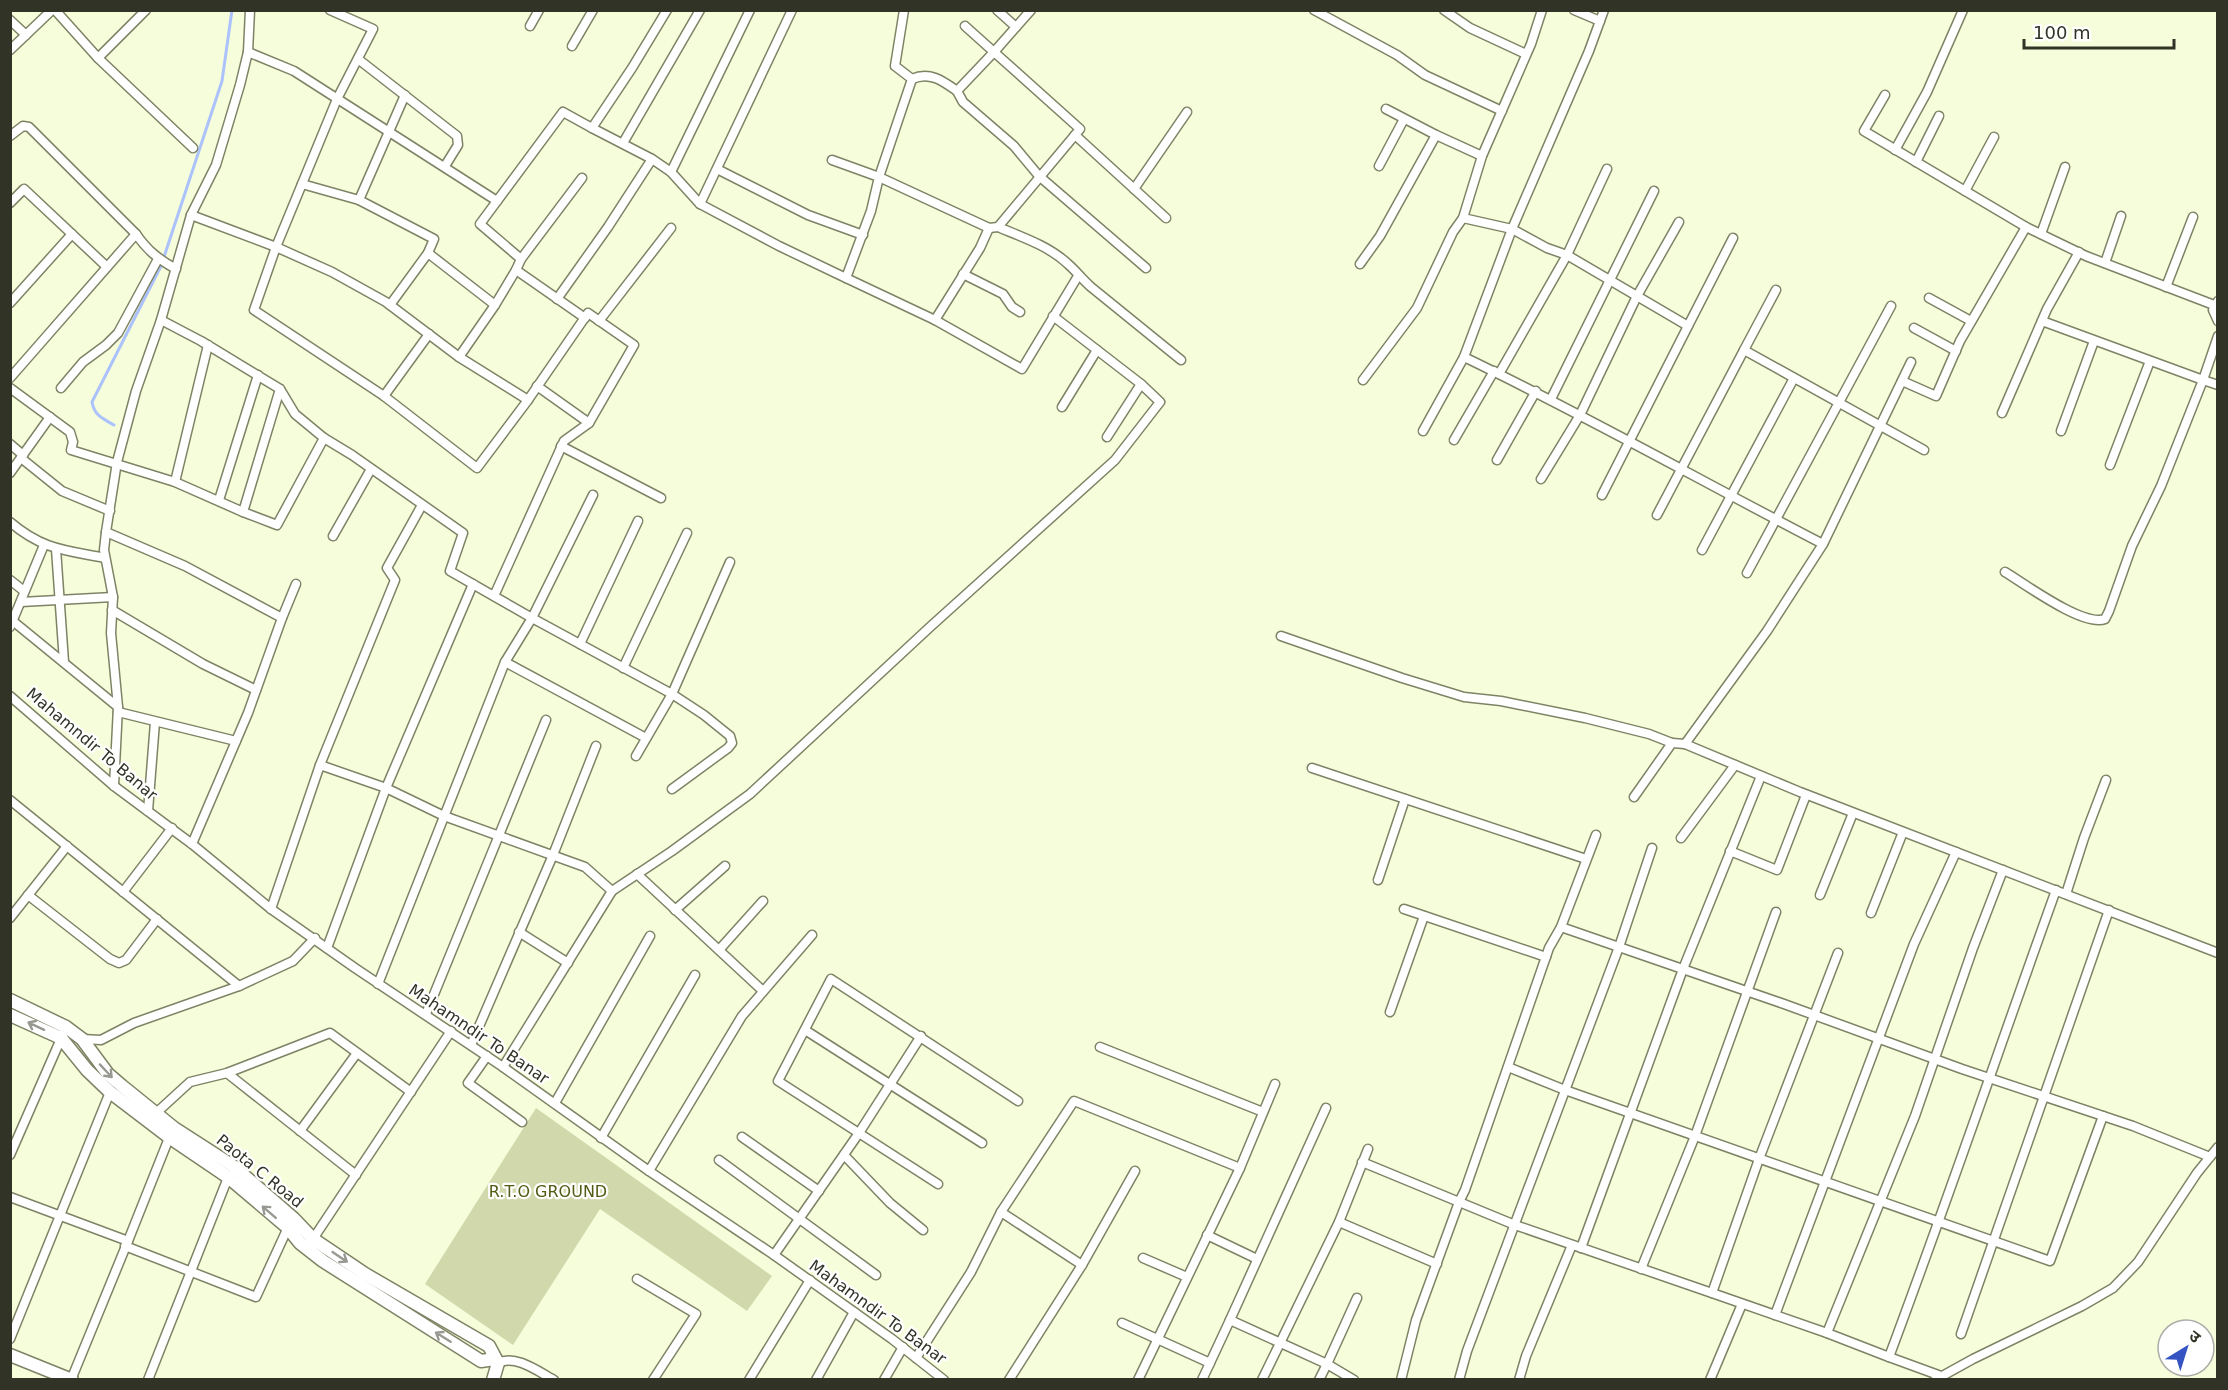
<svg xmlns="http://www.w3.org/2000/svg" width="2228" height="1390" viewBox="0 0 2228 1390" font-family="'DejaVu Sans','Noto Sans Devanagari',sans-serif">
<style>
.green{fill:#d1d9ac}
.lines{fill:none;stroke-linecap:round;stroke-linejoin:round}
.stream{stroke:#acc2fc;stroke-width:3}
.street-casing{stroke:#7e8365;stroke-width:11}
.secondary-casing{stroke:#7e8365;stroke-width:15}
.street{stroke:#fff;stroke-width:8}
.secondary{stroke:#fff;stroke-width:12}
.oneway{stroke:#989992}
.labels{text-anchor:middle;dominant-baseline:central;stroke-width:4.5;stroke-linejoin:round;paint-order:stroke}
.street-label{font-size:16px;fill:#303326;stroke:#fff}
.park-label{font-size:16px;fill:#535b14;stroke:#fff}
</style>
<rect width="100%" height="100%" fill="#f6fddb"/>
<path class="green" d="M536,1108l236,168 -25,35 -147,-102 -87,136 -88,-61z"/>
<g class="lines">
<path class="stream" d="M114,425c-11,-6 -20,-10 -22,-23l69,-136 61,-185 10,-71"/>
<g class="street-casing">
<g id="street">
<path d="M55,10l43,48 95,90"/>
<path d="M330,10l43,19 -36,70 -61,148 56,25 54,30 73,55"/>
<path d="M904,10l-9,56 17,13 -33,98 110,51 9,-1 82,-98 -86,-77 37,-42"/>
<path d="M997,10l19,17"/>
<path d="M1314,10l83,45 28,20 77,36"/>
<path d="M1444,10l26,18 56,26"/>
<path d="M1542,10l-11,34 -49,112 -19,62 49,11 -48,128c121,58 239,125 359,187"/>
<path d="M1574,10l26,11"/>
<path d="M10,20l16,15"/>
<path d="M530,26l9,-16"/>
<path d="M572,46l21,-36"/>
<path d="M10,50l42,-40"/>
<path d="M248,52l46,19 203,130"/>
<path d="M98,58l48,-48"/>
<path d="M358,59l99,77 1,9 -13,21"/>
<path d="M912,79c18,-8 31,2 45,12l37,-39 -29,-26"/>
<path d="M957,91l6,11 51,44 25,30 107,92"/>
<path d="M405,95l-46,105 75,39 -6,14 67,52 -36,52 69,43"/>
<path d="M1885,95l-21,36 162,96"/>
<path d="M1386,109l50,26 46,21"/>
<path d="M1075,135l91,83"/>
<path d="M10,136l13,-10 6,1 107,107c11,16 22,25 40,35"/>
<path d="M623,143l77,-133"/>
<path d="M1895,150l32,-58 36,-82"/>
<path d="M652,159l19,13 29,32 79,42 67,32 25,-67 8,-34 -47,-17"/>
<path d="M1916,162l23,-46"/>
<path d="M1379,166l25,-47"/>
<path d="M717,169l91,46 55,20"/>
<path d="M671,172l79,-162"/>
<path d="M302,184l57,16"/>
<path d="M1134,189l53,-77"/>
<path d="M1965,191l29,-54"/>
<path d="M10,203l14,-14 83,78"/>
<path d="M700,204l92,-194"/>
<path d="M191,215l85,32 -22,63 130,86 93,72 51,-68 60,-87 46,32 -45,78"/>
<path d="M998,227c24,10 51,19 70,37 8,7 15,16 23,23l90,73"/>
<path d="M2041,234l24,-67"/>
<path d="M521,259l61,-81"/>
<path d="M2105,263l16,-47"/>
<path d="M1360,264l20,-28 56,-101"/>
<path d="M963,274l40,20 9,13 8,5"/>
<path d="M846,278l89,42 87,49 56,-93"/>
<path d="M2166,287l27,-70"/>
<path d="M1929,298l42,23"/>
<path d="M557,299l51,-72 44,-68 -60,-31"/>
<path d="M2218,301l-5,9 5,11"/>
<path d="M10,303l62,-69"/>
<path d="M390,305l38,-52"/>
<path d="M495,305l21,-35"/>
<path d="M1053,316l88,68 -34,53"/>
<path d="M585,318l-69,-48 5,-11 -41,-35 83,-112 29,16 40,-60 35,-58"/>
<path d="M161,320l40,21 79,48 15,25 29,24 28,17 111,78 -13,38 82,47 61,-123"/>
<path d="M935,320l45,-72 9,-20"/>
<path d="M599,321l72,-93"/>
<path d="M2042,321l161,59 15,-44"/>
<path d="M1688,326l45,-88"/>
<path d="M1914,328l42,23"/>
<path d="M1744,350l32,-60"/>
<path d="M1911,362l-88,182 -56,87 -82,113 115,48 418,161"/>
<path d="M1499,374l68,-119 40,-86"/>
<path d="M10,378l126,-144"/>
<path d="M1363,380l54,-72 36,-76 10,-14"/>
<path d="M1902,381l34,15 24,-55 66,-114 60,29 128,49"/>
<path d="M10,388l60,44 3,10 -2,8 104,32 68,30 37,-123"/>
<path d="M61,388l22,-26 23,-17 12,-12 40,-74"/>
<path d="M384,396l45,-62"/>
<path d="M1551,399l103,-208"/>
<path d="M1062,407l35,-57"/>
<path d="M2002,413l45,-104 32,-57"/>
<path d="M1423,431l41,-74"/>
<path d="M2061,431l33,-90"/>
<path d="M1454,440l40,-69"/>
<path d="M10,444l13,11"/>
<path d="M561,446l100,52"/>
<path d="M21,458l41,33 48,20"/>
<path d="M1497,460l39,-69"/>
<path d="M2110,465l40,-104"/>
<path d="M10,473l40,-56"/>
<path d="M1541,479l39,-64 57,-119 42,-74"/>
<path d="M175,482l33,-137"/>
<path d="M1602,495l86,-169 -121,-71 -20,-7 -35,-19 77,-178 15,-41"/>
<path d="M219,500l39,-125"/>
<path d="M243,512l34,13 47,-87"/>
<path d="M1657,515l87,-165 180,100"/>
<path d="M10,522c33,28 55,28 95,36"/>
<path d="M106,532l-2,18 9,47 -2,36 7,74 -4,79"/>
<path d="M333,536l38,-67"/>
<path d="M56,549l8,113"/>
<path d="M1702,550l92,-172"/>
<path d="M2005,572c20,12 78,55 100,47l4,-8 23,-65 29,-60 42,-106 15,5"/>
<path d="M1747,573l144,-267"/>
<path d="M10,580l14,11"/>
<path d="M473,584l-87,204 58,28 141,51 27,24 -109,176"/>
<path d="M494,596l70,-155 25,-18 -52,-37"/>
<path d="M21,602l92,-5"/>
<path d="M112,610l91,54 53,26"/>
<path d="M282,618l14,-34"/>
<path d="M14,622l104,85"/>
<path d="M10,627l34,-82"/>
<path d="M1281,636l121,42 62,19 37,4 84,17 64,16 23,9"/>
<path d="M580,644l58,-123"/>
<path d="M505,662l141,76"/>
<path d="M623,668l64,-135"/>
<path d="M10,696l104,90 78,58 79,65 84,59 148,99 146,104 125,84 118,84 52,41"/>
<path d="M118,712l118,29"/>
<path d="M636,756l36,-62 58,-132"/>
<path d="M320,765l75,-185 -8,-12 35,-63"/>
<path d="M1312,768l274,91"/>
<path d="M1634,797l38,-54 13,1"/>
<path d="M10,800l229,186"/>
<path d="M148,811l7,-89"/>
<path d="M1681,838l54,-73"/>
<path d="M192,844l56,-131 34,-95 -97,-52 -79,-34 11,-70 19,-71 25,-71 30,-105 25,-50 24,-80 8,-33 2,-42"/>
<path d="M1730,851l47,19 29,-75"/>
<path d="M2003,870l-30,78 -58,168 -88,217 62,24c58,-155 111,-311 167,-467"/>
<path d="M637,874l126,117"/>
<path d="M1378,880l27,-81"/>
<path d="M612,891l60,-40 78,-57 180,-167 185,-167 45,-58 -19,-18"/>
<path d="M123,892l49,-64"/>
<path d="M2066,894l18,-56 22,-58"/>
<path d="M28,895l82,64 9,4 7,-3 31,-41"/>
<path d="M1820,895l33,-82"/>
<path d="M271,909l49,-144 66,23 -59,160"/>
<path d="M1404,909l142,48"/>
<path d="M675,910l50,-44"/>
<path d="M1871,913l32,-81"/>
<path d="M10,918l57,-72"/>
<path d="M1561,927l35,-92"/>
<path d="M519,932l49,31"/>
<path d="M719,950l44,-49"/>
<path d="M378,984l127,-322 27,-44 140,76 32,21 26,21 2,7 -4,5 -56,41"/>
<path d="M1390,1012l34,-96"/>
<path d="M426,1014l120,-294"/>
<path d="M805,1030l177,113"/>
<path d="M82,1039l19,1 33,-17 105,-37 54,-25 22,-23"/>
<path d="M471,1045l82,-190 43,-109"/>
<path d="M1100,1047l163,65"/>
<path d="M487,1056l-19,27 54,39"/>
<path d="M1508,1067l57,23 485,171 53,-145"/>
<path d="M227,1073l129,102"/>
<path d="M555,1103l95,-167"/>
<path d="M1326,1108l-96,212 97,44 30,-66"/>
<path d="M155,1114l35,-32 37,-9 103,-40 81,59"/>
<path d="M300,1131l57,-78"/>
<path d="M742,1137l77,54"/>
<path d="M601,1138l94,-163"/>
<path d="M10,1155l53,-121"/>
<path d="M844,1155l46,48 33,27"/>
<path d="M719,1160l157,115"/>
<path d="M1362,1162l153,63 197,68 47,-134 79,-206"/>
<path d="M649,1171l93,-155 70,-81"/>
<path d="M938,1184l-160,-103 53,-102 187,122"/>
<path d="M10,1197l118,44 -57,139"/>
<path d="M1001,1212l81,53"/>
<path d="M1339,1222l98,42"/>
<path d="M1207,1235l50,24"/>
<path d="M313,1239l138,-208"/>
<path d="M128,1241l43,-108"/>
<path d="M125,1246l131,51 34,-74"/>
<path d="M1581,1248l102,-279 78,-193"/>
<path d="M774,1255l85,-122 62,-97"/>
<path d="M1143,1258l44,19"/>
<path d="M1641,1269l54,-133 81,-224"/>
<path d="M637,1279l59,35 -43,66"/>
<path d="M1712,1293l115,40"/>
<path d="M1775,1315l139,-371 42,-92"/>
<path d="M1122,1323l88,40"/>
<path d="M1961,1334l148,-424"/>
<path d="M10,1339l100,-247"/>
<path d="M1889,1357l52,19"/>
<path d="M916,1358l55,-86 30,-60 73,-111 166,67"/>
<path d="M498,1363c18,-9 41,9 56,17"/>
<path d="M148,1380l81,-205"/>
<path d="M749,1380l61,-100"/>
<path d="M816,1380l38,-68"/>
<path d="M884,1380l19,-33"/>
<path d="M1009,1380l73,-115 53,-94"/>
<path d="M1138,1380l102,-212 35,-84"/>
<path d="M1202,1380l28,-60"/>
<path d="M1262,1380l77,-158 29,-73"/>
<path d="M1319,1380l8,-16 27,16"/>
<path d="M1401,1380l15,-60 43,-118 6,-12 84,-242 12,-21 223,77 178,65 171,57 77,31"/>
<path d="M1459,1380l8,-29 152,-404 33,-99"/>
<path d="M1519,1380l7,-24 46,-111"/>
<path d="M1710,1380l32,-76"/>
<path d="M1935,1380l38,-21 109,-53 31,-18 25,-26 59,-89 21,-26"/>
</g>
</g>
<g class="secondary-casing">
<g id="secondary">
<path d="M10,1000l56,27 16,12 26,35 14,12 52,42 59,38 60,52 20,21 52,35 124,72 9,17 -5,17"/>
<path d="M10,1015l51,23 26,32 23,22 59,45 59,40 59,50 13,16 23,18 158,100 14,-2"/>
<path d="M10,1355l62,25"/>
</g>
</g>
<use href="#street" class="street"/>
<use href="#secondary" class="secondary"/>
</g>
<defs><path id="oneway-shaft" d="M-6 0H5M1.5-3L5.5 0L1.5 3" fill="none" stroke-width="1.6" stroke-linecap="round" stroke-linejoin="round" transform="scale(1.5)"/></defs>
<g class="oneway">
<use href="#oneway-shaft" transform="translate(36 1026) rotate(-155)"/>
<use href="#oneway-shaft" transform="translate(106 1071) rotate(47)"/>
<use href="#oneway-shaft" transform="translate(269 1212) rotate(-139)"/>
<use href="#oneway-shaft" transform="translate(340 1257) rotate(34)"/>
<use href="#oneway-shaft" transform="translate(443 1337) rotate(-148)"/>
</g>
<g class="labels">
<g class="street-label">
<text transform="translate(92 744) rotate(40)">Mahamndir To Banar</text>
<text transform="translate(479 1034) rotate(34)">Mahamndir To Banar</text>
<text transform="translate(260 1171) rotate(39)">Paota C Road</text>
<text transform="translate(878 1312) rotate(36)">Mahamndir To Banar</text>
</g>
<g class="park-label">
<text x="548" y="1191">R.T.O GROUND</text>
</g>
</g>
<rect width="2228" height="1390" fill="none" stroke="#303326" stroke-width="24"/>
<g transform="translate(2186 1348) rotate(38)"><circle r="28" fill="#ffffff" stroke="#acada8" stroke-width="1.5"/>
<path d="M0-4.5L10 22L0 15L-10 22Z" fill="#3653c4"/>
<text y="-9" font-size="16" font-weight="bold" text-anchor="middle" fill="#303326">उ</text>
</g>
<path d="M2024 39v9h150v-9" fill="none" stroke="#303326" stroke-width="3"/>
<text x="2033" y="39" font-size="18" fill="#303326" stroke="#ffffff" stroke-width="4.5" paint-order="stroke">100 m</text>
</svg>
